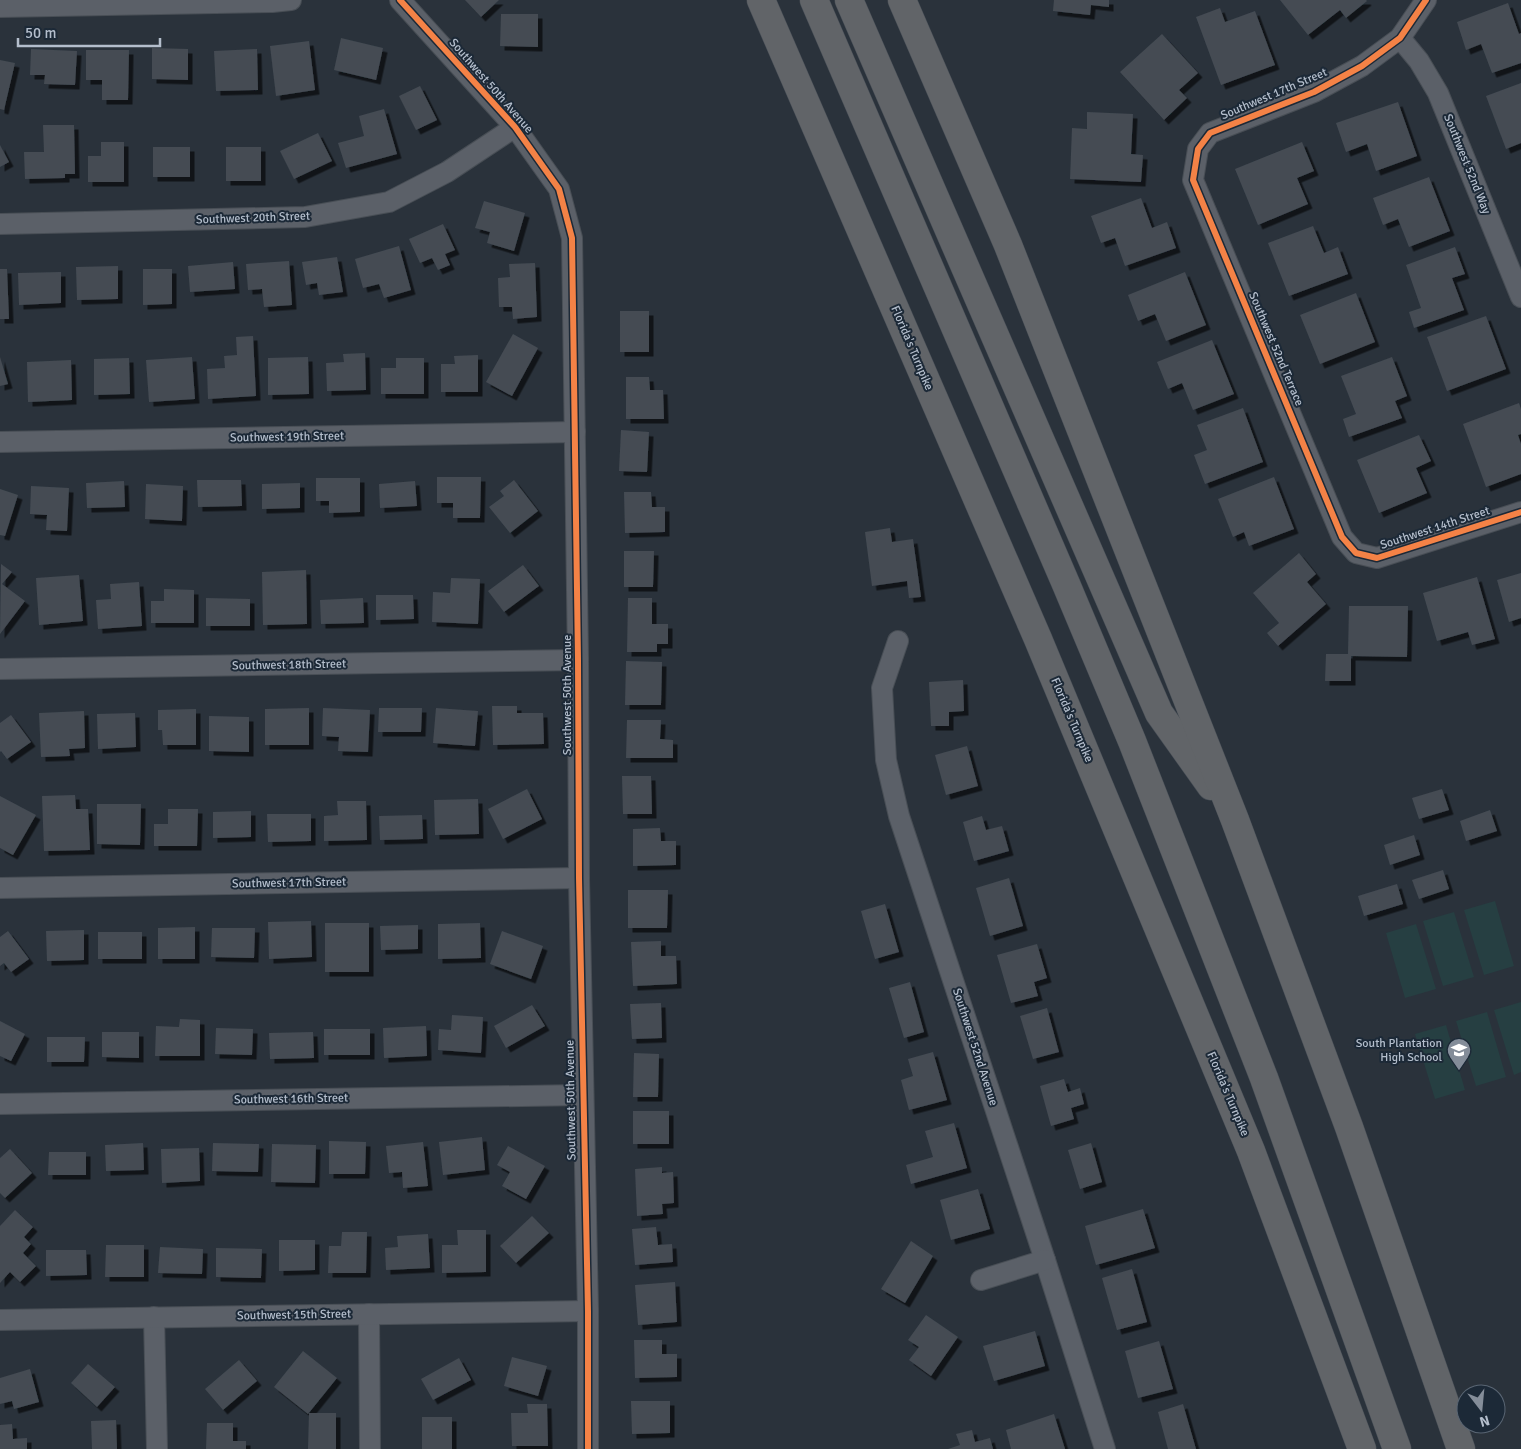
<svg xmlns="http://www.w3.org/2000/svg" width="1521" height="1449" viewBox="0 0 1521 1449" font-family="Signika,sans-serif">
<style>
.green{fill:#263f42}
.building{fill:#444b53;filter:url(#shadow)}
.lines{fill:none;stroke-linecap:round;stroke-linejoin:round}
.minor-casing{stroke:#484e55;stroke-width:22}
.highway-casing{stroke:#474e56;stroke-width:29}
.minor{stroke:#5b6068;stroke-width:20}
.highway{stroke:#616468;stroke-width:28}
.cycleway-casing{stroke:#1c2937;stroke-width:9}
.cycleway{stroke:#f48246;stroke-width:6}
.labels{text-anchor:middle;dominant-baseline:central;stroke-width:4;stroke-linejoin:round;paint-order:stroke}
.street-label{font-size:12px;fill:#b4becc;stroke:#1c2937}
.poi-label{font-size:12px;fill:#b4becc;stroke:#1c2937;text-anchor:end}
</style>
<defs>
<filter id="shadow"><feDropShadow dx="4.5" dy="4.5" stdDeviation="0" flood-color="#0009"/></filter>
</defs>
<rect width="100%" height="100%" fill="#2a323b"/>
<g class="green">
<path d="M1495,901l19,65 -30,9 -20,-65z"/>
<path d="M1454,912l20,65 -31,9 -20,-65z"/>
<path d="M1416,924l20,65 -31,9 -19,-65z"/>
<path d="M1521,1002v70l-7,3 -20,-65z"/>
<path d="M1487,1012l19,65 -30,9 -20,-65z"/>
<path d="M1446,1025l19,65 -30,9 -20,-65z"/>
</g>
<g class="building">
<path d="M465,0h34l-18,17z"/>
<path d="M1054,0h55v7l-18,-2 -1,10 -37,-4z"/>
<path d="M1280,0h86l1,1 -21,17 -6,-8 -32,25z"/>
<path d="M1508,3l11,31 2,-1v30l-29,10 -11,-29 -15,6 -9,-28z"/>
<path d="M1220,8l5,14 30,-11 20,54 -54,20 -25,-68z"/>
<path d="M501,14h37v33l-38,-1z"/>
<path d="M1162,34l36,39 -19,17 8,8 -23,22 -44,-48z"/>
<path d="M341,38l42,10 -7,32 -42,-10z"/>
<path d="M309,41l6,49 -39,6 -6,-50z"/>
<path d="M152,48l36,1v31l-36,-1z"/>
<path d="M31,49l46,2 -2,34 -31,-1 1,-9h-15z"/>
<path d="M257,49l1,41 -42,1 -2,-40z"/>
<path d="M86,50h43l-1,50h-26v-20h-16z"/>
<path d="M0,60l15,3 -11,47 -4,-1z"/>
<path d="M1521,83v60l-15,6 -20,-53z"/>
<path d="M420,86l17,34 -21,10 -17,-34z"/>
<path d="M1398,102l19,54 -41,15 -9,-27 -21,8 -10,-29z"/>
<path d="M384,109l13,45 -51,14 -8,-25 26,-7 -5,-20z"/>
<path d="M1087,112l46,2 -2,40 12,1 -2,27 -71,-3 2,-51 15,1z"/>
<path d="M43,125h31l1,49h-10v4l-40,1 -1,-27h20z"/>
<path d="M318,133l14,28 -38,18 -14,-28z"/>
<path d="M101,142h23v40h-36v-26h13z"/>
<path d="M1302,142l12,29 -17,7 11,26 -50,21 -23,-56z"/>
<path d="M0,145l9,17 -9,5z"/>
<rect x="153" y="147" width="37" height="30"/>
<rect x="226" y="147" width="35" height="34"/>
<path d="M1429,177l21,54 -41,16 -11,-28 -15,6 -10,-27z"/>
<path d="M1141,198l11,30 15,-6 9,26 -51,18 -10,-28 -14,5 -10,-27z"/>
<path d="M484,201l41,12 -11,38 -27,-8 3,-11 -15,-4z"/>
<path d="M443,224l12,26 -10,4 5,11 -12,5 -6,-12 -12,5 -11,-24z"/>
<path d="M1313,226l11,27 14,-6 10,27 -59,22 -21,-53z"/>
<path d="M399,246l12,44 -27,8 -5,-14 -16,4 -8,-29z"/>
<path d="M1455,247l10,27 -13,4 12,32 -50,18 -5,-16 12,-4 -15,-43z"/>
<path d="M337,257l6,35 -24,3 -2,-12 -11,2 -4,-23z"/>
<path d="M289,261l3,44 -28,2 -2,-18 -14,1 -2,-26z"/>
<path d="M233,262l2,27 -45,3 -2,-26z"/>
<path d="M535,263l2,54 -24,2 -1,-12h-13l-1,-29 12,-1 -1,-13z"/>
<path d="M118,266v33l-41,1 -1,-33z"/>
<path d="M0,269h7l2,50h-9z"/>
<path d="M143,269h29v35l-29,1z"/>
<path d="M61,272v31l-42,2 -1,-32z"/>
<path d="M1185,272l21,53 -40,16 -11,-27 -17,7 -10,-26z"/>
<path d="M1356,293l19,49 -55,22 -20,-49z"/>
<rect x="620" y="311" width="29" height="41"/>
<path d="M1486,316l20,53 -59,22 -20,-54z"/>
<path d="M513,334l25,14 -26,48 -26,-14z"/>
<path d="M253,336l3,60 -48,3 -1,-30 18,-1 -1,-12 13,-1 -1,-18z"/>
<path d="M1212,340l22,54 -41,16 -11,-27 -14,6 -11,-27z"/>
<path d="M365,353l1,37 -39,1 -1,-28 18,-1 -1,-8z"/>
<path d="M478,355v37h-37v-28h14l-1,-8z"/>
<path d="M0,357l8,27 -8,2z"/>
<path d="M192,357l3,42 -46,3 -3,-42z"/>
<path d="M308,357l1,37 -41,1v-37z"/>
<path d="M1392,357l15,39 -12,5 7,17 -53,19 -6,-18 13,-5 -15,-38z"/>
<path d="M129,358l1,36 -36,1v-36z"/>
<path d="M396,358h28v36h-43v-26h15z"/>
<path d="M71,360l1,40 -44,2 -1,-40z"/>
<path d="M626,377h23l1,13h13l1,29h-38z"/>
<path d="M1519,403l2,6v25l-3,1 3,9v30l-35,13 -23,-63z"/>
<path d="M1243,408l20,54 -58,22 -11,-29 13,-5 -10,-25z"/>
<path d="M621,430l28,2 -2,40 -28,-1z"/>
<path d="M1419,435l12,26 -15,7 11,25 -48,20 -22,-53z"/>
<path d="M437,477h44l-1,41h-27v-15h-16z"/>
<path d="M1274,477l20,52 -45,17 -5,-14 -11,5 -15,-38z"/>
<path d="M316,478h44v34l-31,1v-12h-13z"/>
<path d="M197,480h44l1,26 -44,1z"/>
<path d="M514,480l24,31 -28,22 -21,-26 15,-11 -4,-5z"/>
<path d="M124,481l1,26 -38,1 -1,-25z"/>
<path d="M415,481l2,25 -37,2 -1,-24z"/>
<path d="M300,483v25l-38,1v-25z"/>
<path d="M146,484l37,2 -1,35 -37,-2z"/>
<path d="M31,486l38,2 -2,43 -21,-1 1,-15 -17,-1z"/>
<path d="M0,489l18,6 -13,41 -5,-1z"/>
<path d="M624,492h27l1,15h13v25l-40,1z"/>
<path d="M890,528l2,14 21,-3 8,58 -12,1 -2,-17 -35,5 -7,-54z"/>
<path d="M624,551h30l-1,36h-29z"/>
<path d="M1299,553l17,21 -9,8 19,22 -48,42 -11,-13 12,-10 -26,-30z"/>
<path d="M1,564l11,8 -10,12 23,17 -25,33z"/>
<path d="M523,565l16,21 -35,26 -16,-21z"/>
<path d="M306,570l1,54 -44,1 -1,-53z"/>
<path d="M1521,573v45l-12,4 -12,-42z"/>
<path d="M79,575l4,46 -44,4 -3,-47z"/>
<path d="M1477,577l18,62 -23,6 -4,-13 -31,9 -14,-48z"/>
<path d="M451,578l29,1 -2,45 -46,-2 1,-30 17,1z"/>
<path d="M139,582l3,44 -44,3 -2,-29 15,-1 -1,-15z"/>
<path d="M164,589l30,1v33h-43v-22h13z"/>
<path d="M376,595h37l1,24 -38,1z"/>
<path d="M206,598l44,1v27h-44z"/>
<path d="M363,598l1,25 -43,1 -1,-24z"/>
<path d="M628,598h24v26h16v20h-11v8h-30z"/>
<path d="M1349,606h59l-1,51 -56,-1v25h-26l1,-27h22z"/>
<path d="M626,661l36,1 -1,43h-36z"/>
<path d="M963,680l1,31 -15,1v14h-18l-2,-44z"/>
<path d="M492,706h25v7h26l1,31 -51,1z"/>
<path d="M309,708v37h-44v-36z"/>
<path d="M323,708l47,2 -2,42 -30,-1 1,-14 -17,-1z"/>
<path d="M379,708h43l-1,24h-43z"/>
<path d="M436,708l42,3 -3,35 -42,-3z"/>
<path d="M196,709v36h-33l-1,-15h-4v-20z"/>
<path d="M84,711l1,37 -16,1 1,7 -29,1 -2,-44z"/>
<path d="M135,713l1,34 -38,2 -1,-35z"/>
<path d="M11,715l20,27 -24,17 -6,-8 -1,1v-29z"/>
<path d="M209,716l40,1v35l-40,-1z"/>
<path d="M627,720h34l-1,19 13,1v18h-47z"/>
<path d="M967,746l11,40 -32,9 -11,-40z"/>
<path d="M622,776h29l1,38h-29z"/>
<path d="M527,789l15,30 -39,20 -15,-30z"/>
<path d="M1442,789l7,21 -30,9 -7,-21z"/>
<path d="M75,795l1,14h12l2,41 -46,1 -2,-55z"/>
<path d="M0,796l36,19 -23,40 -13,-7z"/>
<path d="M478,799l1,35 -44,1 -1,-35z"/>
<path d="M337,801h29l1,39 -43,1v-25l14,-1z"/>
<path d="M97,804h44l-1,41 -43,-1z"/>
<path d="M168,809h30l-1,37h-43v-22h14z"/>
<path d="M1490,810l7,21 -31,10 -6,-20z"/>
<path d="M251,811v26l-38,1v-26z"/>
<path d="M267,814h44v27l-43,1z"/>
<path d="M422,815l1,24 -43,1 -1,-24z"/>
<path d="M982,816l4,14 16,-4 7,25 -35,10 -11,-39z"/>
<path d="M660,828l1,13h15v24l-43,1v-37z"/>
<path d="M1414,835l6,20 -30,10 -6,-20z"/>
<path d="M1443,870l6,19 -30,10 -7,-19z"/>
<path d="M1009,878l14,48 -33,10 -14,-48z"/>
<path d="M1397,884l6,20 -39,12 -6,-20z"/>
<path d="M628,890h40l-1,38h-39z"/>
<path d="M885,904l14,48 -24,7 -14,-48z"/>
<path d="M311,921l1,36 -43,2 -1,-37z"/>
<rect x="325" y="923" width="44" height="49"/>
<path d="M480,923l1,35 -43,1v-35z"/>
<path d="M418,925v24l-37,1 -1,-24z"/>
<path d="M195,927v32h-37v-31z"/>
<path d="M212,928h43l-1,30 -43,-1z"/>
<path d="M84,930v30l-37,1 -1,-30z"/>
<path d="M8,931l21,28 -18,13 -7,-9 -4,3v-29z"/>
<path d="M502,931l41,15 -12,33 -41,-15z"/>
<rect x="98" y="932" width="44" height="27"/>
<path d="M661,941v15h15l1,28 -44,2 -2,-44z"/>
<path d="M1037,944l10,34 -13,4 4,14 -27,7 -14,-48z"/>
<path d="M910,982l14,50 -20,6 -15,-50z"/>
<path d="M661,1003l1,35 -30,1 -2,-35z"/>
<path d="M532,1005l13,21 -39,22 -12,-22z"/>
<path d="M1047,1008l12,44 -26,7 -13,-43z"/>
<path d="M452,1015l31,2 -2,36 -43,-3 1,-21 12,1z"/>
<path d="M180,1019l20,1v36h-45l1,-30 23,1z"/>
<path d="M0,1021l25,13 -14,27 -11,-5z"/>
<path d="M426,1026l1,30 -43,2 -1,-30z"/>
<path d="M216,1028l37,1 -1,26 -37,-1z"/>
<rect x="324" y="1029" width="46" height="26"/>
<path d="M102,1032h37v26l-37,-1z"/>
<path d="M313,1032l1,26 -44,1 -1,-26z"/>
<path d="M47,1037h38l-1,25h-37z"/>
<path d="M933,1052l14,48 -38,10 -8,-30 12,-4 -5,-17z"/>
<path d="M634,1053l25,1 -1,43h-25z"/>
<path d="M1064,1079l4,13 12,-4 4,16 -13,4 3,11 -23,7 -11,-40z"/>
<rect x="633" y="1111" width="36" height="33"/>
<path d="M954,1123l13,45 -56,16 -5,-19 27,-8 -8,-26z"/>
<path d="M482,1137l3,33 -42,5 -4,-33z"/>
<path d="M329,1141l37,1 -1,32h-36z"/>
<path d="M423,1142l5,44 -25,2 -1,-16 -13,1 -3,-27z"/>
<path d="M143,1143l1,27 -38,1 -1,-26z"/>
<path d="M213,1143l46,1 -1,28 -46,-1z"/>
<path d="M1091,1143l11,39 -22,7 -12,-39z"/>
<path d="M272,1144l44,1 -1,38 -44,-1z"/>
<path d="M508,1146l37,20 -19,33 -24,-13 8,-14 -13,-7z"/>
<path d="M199,1148l1,33 -38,2 -1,-34z"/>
<path d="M10,1149l22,24 -27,25 -5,-5v-35z"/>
<path d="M49,1152h37v23h-38z"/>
<path d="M662,1167v6l11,-1 1,31 -12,1 1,10 -26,2 -2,-47z"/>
<path d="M978,1189l12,40 -39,11 -11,-40z"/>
<path d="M1143,1209l12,39 -59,17 -11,-39z"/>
<path d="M15,1210l18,17 -9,10 7,7 -8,9 13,13 -16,16 -10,-10 -10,11v-57z"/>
<path d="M532,1216l17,17 -33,30 -16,-17z"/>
<path d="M656,1227l2,18 14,-1 1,18 -38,3 -3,-36z"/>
<path d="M457,1230h29v42l-44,1v-28h16z"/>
<path d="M342,1232h25l-1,41h-38l1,-27h12z"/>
<path d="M428,1234l2,34 -44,2 -1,-22 13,-1 -1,-11z"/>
<path d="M279,1240h36v30l-36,1z"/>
<path d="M911,1241l22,15 -28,47 -24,-14z"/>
<path d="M106,1245h38v32h-39z"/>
<path d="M160,1247l43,2 -1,25 -44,-1z"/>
<path d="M216,1248l46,1 -1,29 -45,-1z"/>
<path d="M46,1250h40l1,25 -41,1z"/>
<path d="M1132,1269l15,53 -30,8 -15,-52z"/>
<path d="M675,1282l2,40 -39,3 -3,-40z"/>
<path d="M926,1315l32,22 -27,39 -22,-16 10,-13 -11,-7z"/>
<path d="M1035,1331l10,35 -51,15 -11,-35z"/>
<path d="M634,1340h28v14h15v23l-42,1z"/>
<path d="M1159,1341l14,48 -35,9 -13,-47z"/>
<path d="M303,1351l34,27 -29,36 -34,-27z"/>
<path d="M512,1357l35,9 -9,30 -34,-10z"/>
<path d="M459,1358l12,22 -38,20 -12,-21z"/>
<path d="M239,1360l18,21 -34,29 -18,-21z"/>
<path d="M88,1364l27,23 -18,20 -26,-24z"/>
<path d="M30,1369l9,33 -25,7 -2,-8 -12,3v-26z"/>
<path d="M631,1401h39v32l-38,1z"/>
<path d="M527,1404h20l1,42h-36l-1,-33h17z"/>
<path d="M1183,1404l13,45h-28l-10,-37z"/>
<path d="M309,1413h27v36h-28z"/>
<path d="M1054,1414l11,35h-54l-5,-19z"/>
<rect x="422" y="1417" width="30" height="32"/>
<path d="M116,1420l1,29h-25l-1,-28z"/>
<path d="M207,1423h26v18h13v8h-40z"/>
<path d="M12,1424l1,15 14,-1v11h-27v-24z"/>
<path d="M972,1430l3,12 15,-4 3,11h-45l12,-4 -4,-11z"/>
</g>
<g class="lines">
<g class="minor-casing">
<g id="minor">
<path d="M400,0l115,127 44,62 13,49 6,422 1,218 9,433v138"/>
<path d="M1426,0l-26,38 -38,28 -48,26 -104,41 -12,16 -5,31 149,357 14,16 21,5 144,-46"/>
<path d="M0,7l272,-5 19,-2"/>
<path d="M1400,38l19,23 19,32 83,204"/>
<path d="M0,224l305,-7 84,-15 58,-30 68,-45"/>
<path d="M0,442l575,-10"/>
<path d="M898,641l-16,47 4,72 13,56 146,444 60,189"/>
<path d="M0,669l578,-9"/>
<path d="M0,888l579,-10"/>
<path d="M0,1104l582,-9"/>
<path d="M981,1280l64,-20"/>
<path d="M369,1314l1,135"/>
<path d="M154,1317l3,132"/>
<path d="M0,1320l588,-9"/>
</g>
</g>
<g class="highway-casing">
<g id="highway">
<path d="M761,0l277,639 213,512 111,298"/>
<path d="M814,0l252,584 66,157 132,337 133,371"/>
<path d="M849,0l310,713 52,73"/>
<path d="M902,0l106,245 227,575 114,307 112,322"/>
</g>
</g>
<use href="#minor" class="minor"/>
<use href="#highway" class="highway"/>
<g class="cycleway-casing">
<g id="cycleway">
<path d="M400,0l115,127 44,62 13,49 6,422 1,218 9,433v138"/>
<path d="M1426,0l-26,38 -38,28 -48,26 -104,41 -12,16 -5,31 149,357 14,16 21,5 144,-46"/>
</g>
</g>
<use href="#cycleway" class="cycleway"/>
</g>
<defs>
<g id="school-pin" transform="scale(1.25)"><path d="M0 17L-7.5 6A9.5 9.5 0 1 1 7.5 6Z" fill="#848d99" stroke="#1c2937"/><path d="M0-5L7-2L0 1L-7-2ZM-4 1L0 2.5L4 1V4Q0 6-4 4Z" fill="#fff"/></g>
</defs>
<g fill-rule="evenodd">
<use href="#school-pin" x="1459" y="1050"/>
</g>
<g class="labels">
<g class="street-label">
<text transform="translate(491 86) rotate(49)">Southwest 50th Avenue</text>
<text transform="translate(1274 94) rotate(-23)">Southwest 17th Street</text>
<text transform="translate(1467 164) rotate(68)">Southwest 52nd Way</text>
<text transform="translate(253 218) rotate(-2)">Southwest 20th Street</text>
<text transform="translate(912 348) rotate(67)">Florida's Turnpike</text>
<text transform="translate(1276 349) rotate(67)">Southwest 52nd Terrace</text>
<text transform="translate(287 437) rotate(-1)">Southwest 19th Street</text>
<text transform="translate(1435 528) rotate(-18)">Southwest 14th Street</text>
<text transform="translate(289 665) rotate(-1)">Southwest 18th Street</text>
<text transform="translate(567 695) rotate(-90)">Southwest 50th Avenue</text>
<text transform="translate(1072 720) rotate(67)">Florida's Turnpike</text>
<text transform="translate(289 883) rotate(-1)">Southwest 17th Street</text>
<text transform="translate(975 1047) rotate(72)">Southwest 52nd Avenue</text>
<text transform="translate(1228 1094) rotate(67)">Florida's Turnpike</text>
<text transform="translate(291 1099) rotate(-1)">Southwest 16th Street</text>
<text transform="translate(571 1100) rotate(-91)">Southwest 50th Avenue</text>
<text transform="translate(294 1315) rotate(-1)">Southwest 15th Street</text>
</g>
<g class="poi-label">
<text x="1442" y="1043">South Plantation<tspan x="1442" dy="14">High School</tspan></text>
</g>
</g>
<g transform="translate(1481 1409) rotate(164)"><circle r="24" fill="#1c2937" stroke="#596573"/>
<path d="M0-4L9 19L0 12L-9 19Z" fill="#848d99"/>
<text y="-8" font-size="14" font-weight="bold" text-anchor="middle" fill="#b4becc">N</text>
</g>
<path d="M18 38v8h142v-8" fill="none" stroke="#b4becc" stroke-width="2.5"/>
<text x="25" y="38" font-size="15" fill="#b4becc" stroke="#1c2937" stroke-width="4" paint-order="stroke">50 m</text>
</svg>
